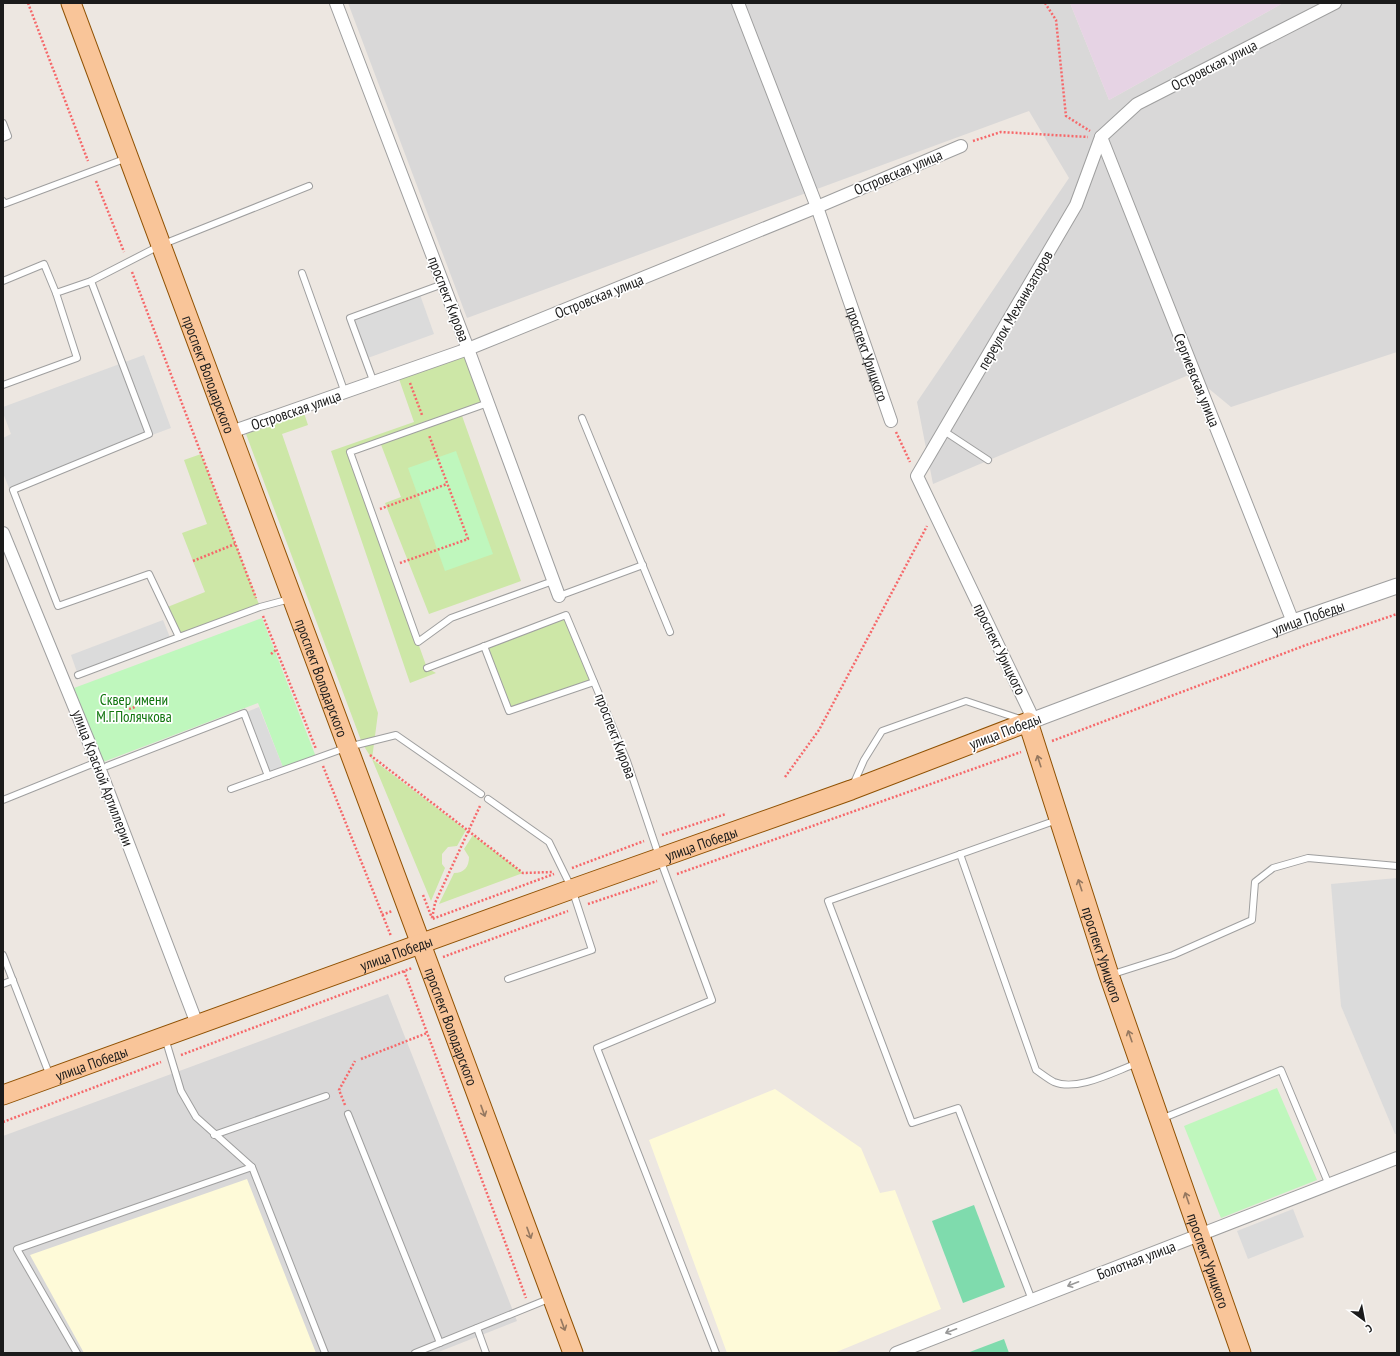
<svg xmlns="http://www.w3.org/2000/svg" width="1400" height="1356" viewBox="0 0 1400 1356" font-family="'PT Sans Narrow',sans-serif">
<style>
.residential{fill:#d9d8d8}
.industrial{fill:#e6d3e4}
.education{fill:#fefad8}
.grass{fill:#cde7a7}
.park{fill:#bff7bd}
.pitch{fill:#7fdbad}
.parking{fill:#dbdbdb}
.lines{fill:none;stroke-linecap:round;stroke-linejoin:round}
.service-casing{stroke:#9f9f9f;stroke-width:8}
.minor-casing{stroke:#9f9f9f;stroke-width:14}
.tertiary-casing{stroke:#9f9f9f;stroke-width:17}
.primary-casing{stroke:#8f5103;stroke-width:21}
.path{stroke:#f6686a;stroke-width:2.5;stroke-dasharray:2 2;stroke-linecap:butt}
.service{stroke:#fff;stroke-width:6}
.minor{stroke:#fff;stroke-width:12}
.tertiary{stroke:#fff;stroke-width:15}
.primary{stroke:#f9c599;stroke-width:19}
.oneway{stroke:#957860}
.oneway2{stroke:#989898}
.labels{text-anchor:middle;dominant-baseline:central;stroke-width:3.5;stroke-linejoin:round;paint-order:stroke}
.street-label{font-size:15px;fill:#1b1b1b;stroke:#fff}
.park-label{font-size:15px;fill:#10750d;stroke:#fff}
</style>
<rect width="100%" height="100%" fill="#ede7e1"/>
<g class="residential">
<path d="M348,3h722l39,97 174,-97h114v349l-166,55 -40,-33 -258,110 -16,-82 152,-224 -40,-67 -562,207z"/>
<path d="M388,994l129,327 -81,32h-433v-217z"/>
</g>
<path class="industrial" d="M1070,3h213l-174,97z"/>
<g class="education">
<path d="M775,1089l86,59 19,45 15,-3 46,119 -107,44h-107l-78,-213z"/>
<path d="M247,1179l69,174h-232l-54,-98z"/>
</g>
<g class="grass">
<path d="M470,354l18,49 -27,10 60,168 -92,33 -44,-111 16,-6 -21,-55 -30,11 77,215 9,5 -26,10 -79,-232 83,-29 -15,-43z"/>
<path d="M304,413l4,12 -26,9 96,279 -6,46 94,71 -9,16 -9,1 -6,7v10l3,4 -14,33 -59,-142 -10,-16 -116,-309z"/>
<path d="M201,454l59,153 -81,30 -14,-29 40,-16 -23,-59 25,-9 -23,-64z"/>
<path d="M566,615l28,67 -85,29 -25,-65z"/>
<path d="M473,835l50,38 -84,31 15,-31c10,0 15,-6 15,-16l-5,-8z"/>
</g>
<g class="park">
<path d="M456,451l37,103 -48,17 -37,-103z"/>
<path d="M262,618l54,139 -32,13 -26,-67 -155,59 -29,-74z"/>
<path d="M1277,1088l40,92 -96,38 -37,-92z"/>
</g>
<g class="pitch">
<path d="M974,1205l31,82 -42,16 -31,-82z"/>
<path d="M1004,1339l5,14h-42z"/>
</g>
<g class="parking">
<path d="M419,292l15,42 -69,25 -15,-41z"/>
<path d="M144,355l27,73 -162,60 -6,-15v-35l8,-4 -8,-21v-6z"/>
<path d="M163,620l8,20 -93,35 -7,-20z"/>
<path d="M259,707l25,63 -16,6 -24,-63z"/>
<path d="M1397,878v256h-2l-54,-128 -10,-122z"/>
<path d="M1293,1209l11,28 -56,22 -11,-28z"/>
</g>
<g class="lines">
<g class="service-casing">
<g id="service">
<path d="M3,123l5,13 -5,2"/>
<path d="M3,201l1,3 123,-46"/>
<path d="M302,273l43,120"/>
<path d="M3,281l41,-17 12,29"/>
<path d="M91,281l58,153 -136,56 45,116 91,-32 30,63 81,-30 30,-8"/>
<path d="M374,383l-24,-65 93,-34"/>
<path d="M3,385l74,-27 -21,-65 35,-12 70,-36 148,-59"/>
<path d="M488,403l-138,49 68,190 33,-24 102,-37"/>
<path d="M582,418l88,214"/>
<path d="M944,431l44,29"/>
<path d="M559,596l84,-31"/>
<path d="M484,646l25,65 85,-29"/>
<path d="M427,668l139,-53 61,146 33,98 52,141 -115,48 119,305"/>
<path d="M78,675l101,-38"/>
<path d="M107,766l137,-53 24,63"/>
<path d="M853,785l11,-25 18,-29 84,-30 54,18"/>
<path d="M231,789l117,-42 48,-12 85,59"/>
<path d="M488,799l61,43 23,47 20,61 -84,29"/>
<path d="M3,800l94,-38"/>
<path d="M960,854l76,216c6,4 12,9 18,12 24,10 61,-11 84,-19"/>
<path d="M3,955l47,121"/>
<path d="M1110,975l63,-20 79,-35 3,-38 18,-14 35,-10 89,8"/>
<path d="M3,984l10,-4"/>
<path d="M165,1038l16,53 15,26 56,50 73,186"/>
<path d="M348,1114l92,229"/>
<path d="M1161,1119l120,-49 48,115"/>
<path d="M214,1135l112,-39"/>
<path d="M1032,1300l-74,-192 -46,15 -84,-222 229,-81"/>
<path d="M477,1328l9,25"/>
<path d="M77,1353l-60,-104 235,-82"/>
<path d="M415,1353l136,-55"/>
</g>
</g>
<g class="minor-casing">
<g id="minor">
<path d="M336,3l132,346 91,247"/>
<path id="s1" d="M738,3l79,204 74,214"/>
<path d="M1101,137l192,485"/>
<path d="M231,432l237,-83 349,-142 144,-61"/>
<path d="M3,533l94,229 100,262"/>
<path d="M1028,722l2,-10 -113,-236 159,-271 25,-68 36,-33 198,-101"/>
<path d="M896,1353l501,-195"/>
</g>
</g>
<g class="tertiary-casing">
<g id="tertiary">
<path id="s2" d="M1028,722l265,-100 104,-36"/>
</g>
</g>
<g class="primary-casing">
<g id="primary">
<path id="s3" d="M71,3l502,1350"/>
<path id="s4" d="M3,1095l569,-206 279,-99 177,-68 81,253 132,378"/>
</g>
</g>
<g class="path">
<path d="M28,3l60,158"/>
<path d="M1045,3l11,17 10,96 24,15"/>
<path d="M973,141l28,-9 87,5"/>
<path d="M96,181l28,71"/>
<path d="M132,272l124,326"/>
<path d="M410,383l12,32"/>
<path d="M896,432l14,30"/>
<path d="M380,509l67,-25"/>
<path d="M193,561l42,-17"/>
<path d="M400,563l68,-24 -39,-104"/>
<path d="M263,616l53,133"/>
<path d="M271,654l5,-4"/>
<path d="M129,709l6,-2"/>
<path d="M1052,741l254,-96 91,-31"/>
<path d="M370,755l153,118 30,-1"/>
<path d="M323,766l68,170"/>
<path d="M785,777l34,-47 108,-204"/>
<path d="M480,806l-45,97 -3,16 122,-45"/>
<path d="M662,835l64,-21"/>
<path d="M572,868l72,-27"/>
<path d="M677,874l344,-122"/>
<path d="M423,895l9,23"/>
<path d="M588,904l69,-23"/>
<path d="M382,915l10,-4"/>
<path d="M443,957l125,-46"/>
<path d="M404,971l122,327"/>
<path d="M181,1055l231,-87"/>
<path d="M361,1059l66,-26"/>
<path d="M345,1105l-6,-15 16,-29"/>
<path d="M3,1122l158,-60"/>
</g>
<use href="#service" class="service"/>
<use href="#minor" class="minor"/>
<use href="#tertiary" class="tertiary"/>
<use href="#primary" class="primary"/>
</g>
<defs><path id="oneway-shaft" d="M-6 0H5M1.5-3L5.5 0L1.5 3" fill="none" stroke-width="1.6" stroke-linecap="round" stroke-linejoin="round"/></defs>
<g class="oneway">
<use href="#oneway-shaft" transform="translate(1039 761) rotate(-108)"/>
<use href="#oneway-shaft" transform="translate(1080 885) rotate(-108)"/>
<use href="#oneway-shaft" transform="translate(1130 1036) rotate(-109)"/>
<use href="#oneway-shaft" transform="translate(483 1111) rotate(70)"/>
<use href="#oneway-shaft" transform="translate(1187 1198) rotate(-109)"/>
<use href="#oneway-shaft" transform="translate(529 1233) rotate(70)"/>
<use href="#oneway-shaft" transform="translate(563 1325) rotate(70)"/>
</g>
<g class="oneway2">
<use href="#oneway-shaft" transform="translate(1073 1284) rotate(159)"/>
<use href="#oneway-shaft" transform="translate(951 1331) rotate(159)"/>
</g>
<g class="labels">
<g class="street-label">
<text transform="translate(1214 65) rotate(-27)">Островская улица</text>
<text transform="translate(898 172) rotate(-23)">Островская улица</text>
<text transform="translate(599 296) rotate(-22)">Островская улица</text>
<text transform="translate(449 299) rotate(69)">проспект Кирова</text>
<text transform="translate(1015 310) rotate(-60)">переулок Механизаторов</text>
<text stroke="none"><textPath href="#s1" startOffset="374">проспект Урицкого</textPath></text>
<text stroke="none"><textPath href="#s3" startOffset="396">проспект Володарского</textPath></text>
<text transform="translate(1197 380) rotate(68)">Сергиевская улица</text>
<text transform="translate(296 410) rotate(-19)">Островская улица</text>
<text stroke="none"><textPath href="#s2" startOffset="299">улица Победы</textPath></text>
<text transform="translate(1000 649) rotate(64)">проспект Урицкого</text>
<text stroke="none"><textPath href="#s3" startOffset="720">проспект Володарского</textPath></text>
<text transform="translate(1005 731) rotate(-21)">улица Победы</text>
<text transform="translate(616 736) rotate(69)">проспект Кирова</text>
<text transform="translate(103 778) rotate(69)">улица Красной Артиллерии</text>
<text stroke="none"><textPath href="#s4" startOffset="742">улица Победы</textPath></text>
<text stroke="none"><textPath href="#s4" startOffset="418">улица Победы</textPath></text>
<text stroke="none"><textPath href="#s4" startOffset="1335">проспект Урицкого</textPath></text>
<text stroke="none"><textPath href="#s3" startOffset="1092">проспект Володарского</textPath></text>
<text stroke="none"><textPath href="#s4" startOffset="94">улица Победы</textPath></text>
<text transform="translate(1136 1260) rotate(-21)">Болотная улица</text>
<text stroke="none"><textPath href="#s4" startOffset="1659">проспект Урицкого</textPath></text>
</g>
<g class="park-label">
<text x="134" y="699">Сквер имени<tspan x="134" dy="17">М.Г.Полячкова</tspan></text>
</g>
</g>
<rect width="1400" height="1356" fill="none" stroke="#1b1b1b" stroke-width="8"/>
<g transform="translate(1364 1320) rotate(148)" stroke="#ffffff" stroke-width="3" paint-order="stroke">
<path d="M0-3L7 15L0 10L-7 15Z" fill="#1b1b1b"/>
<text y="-6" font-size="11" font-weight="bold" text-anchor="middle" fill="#1b1b1b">С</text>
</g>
</svg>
